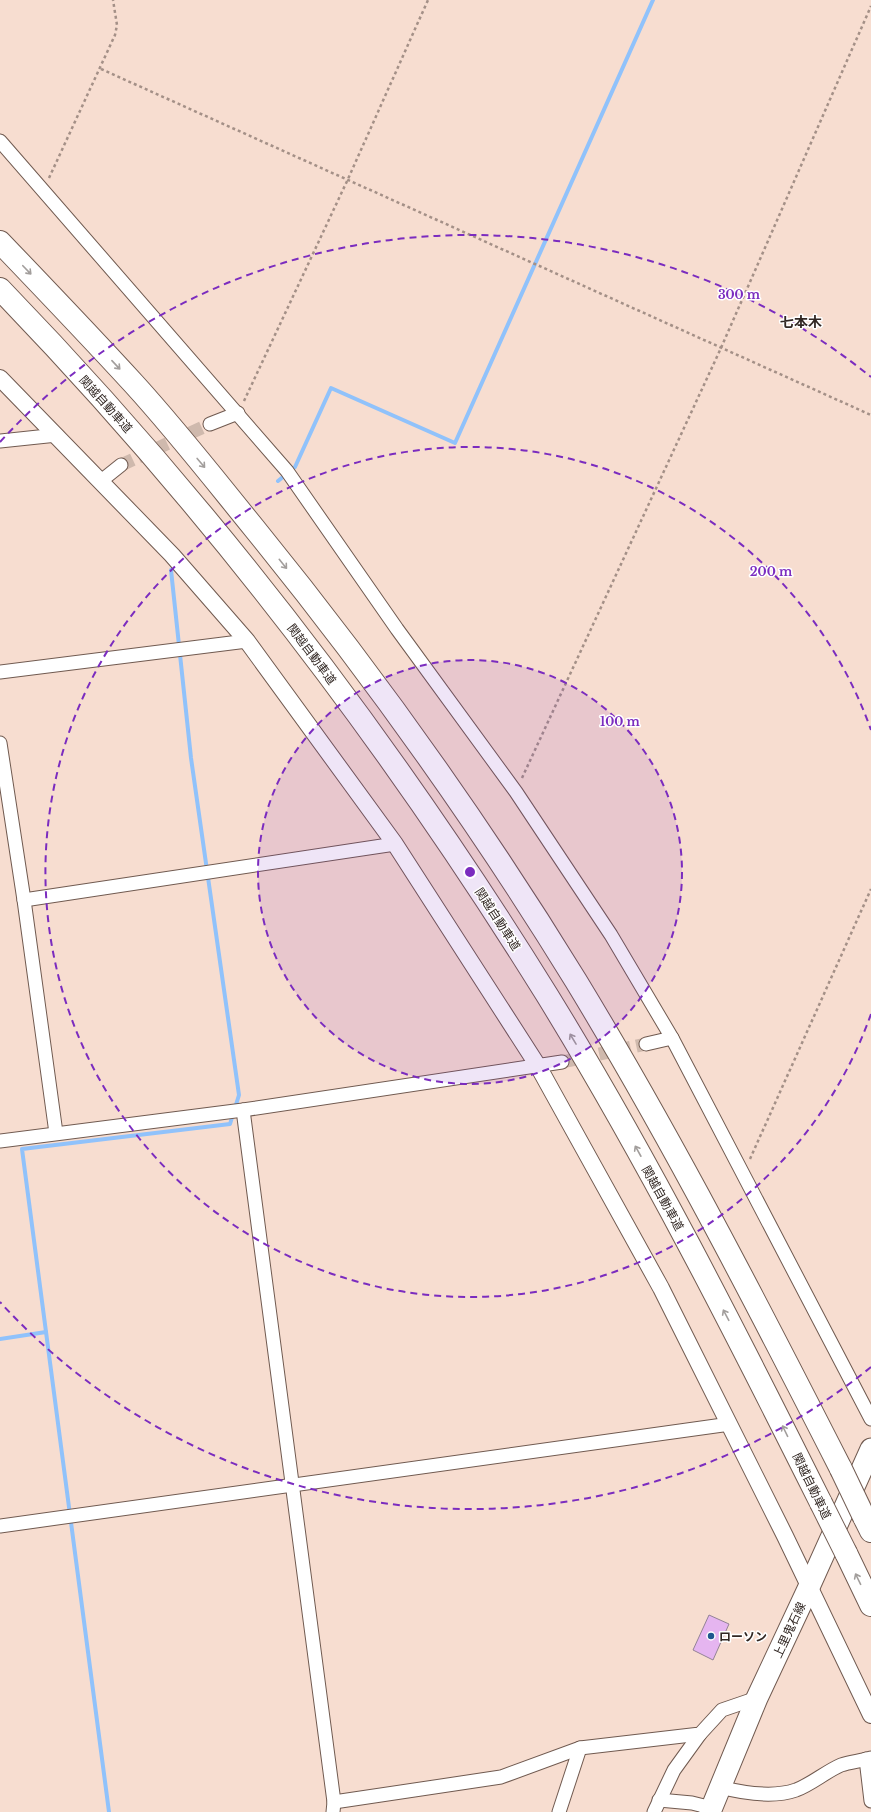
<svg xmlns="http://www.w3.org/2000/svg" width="871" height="1812" viewBox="0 0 871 1812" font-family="'Libre Baskerville','Noto Sans JP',serif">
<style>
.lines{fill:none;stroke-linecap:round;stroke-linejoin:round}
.stream{stroke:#90c2fb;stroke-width:4}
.building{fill:#e5b5f0;stroke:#938396}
.minor-tunnel{stroke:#cfb9ad;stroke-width:13;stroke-dasharray:13 6;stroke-linecap:butt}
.minor-casing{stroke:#705a50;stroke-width:15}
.tertiary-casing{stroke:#705a50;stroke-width:18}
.primary-casing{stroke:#705a50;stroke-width:23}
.motorway-casing{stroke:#705a50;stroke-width:24}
.path{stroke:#a49087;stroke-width:2.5;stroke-dasharray:3 3;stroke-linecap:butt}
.minor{stroke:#fff;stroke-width:13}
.tertiary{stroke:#fff;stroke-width:16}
.primary{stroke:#fff;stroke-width:21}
.motorway{stroke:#fff;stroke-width:22}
.motorway-bridge-casing{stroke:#705a50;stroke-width:24;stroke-linecap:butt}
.motorway-bridge{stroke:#fff;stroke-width:22}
.oneway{stroke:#a29e9c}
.ring{fill:none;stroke:#7b2cbf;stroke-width:2;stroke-dasharray:7 5}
.poi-dot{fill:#1f588f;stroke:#fff;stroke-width:1.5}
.labels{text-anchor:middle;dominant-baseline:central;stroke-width:3;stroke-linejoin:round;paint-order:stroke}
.street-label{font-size:12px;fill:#312723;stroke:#fff}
.poi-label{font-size:12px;font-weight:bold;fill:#312723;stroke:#fff;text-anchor:start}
.quarter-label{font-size:14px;font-weight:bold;fill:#312723;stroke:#fff}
.centre{fill:#7b2cbf;stroke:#fff;stroke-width:2}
.ring-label{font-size:12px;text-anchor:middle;font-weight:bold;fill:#7b2cbf;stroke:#fff;stroke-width:3;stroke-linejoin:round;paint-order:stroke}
</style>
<rect width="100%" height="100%" fill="#f7ddd0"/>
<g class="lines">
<g class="stream">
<path d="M278,481l17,-14 36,-79 124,55 198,-443"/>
<path d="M0,1339l46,-7"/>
<path d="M109,1812l-87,-663 208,-25 9,-29 -48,-337 -20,-188 6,-4"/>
</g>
</g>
<path class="building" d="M709,1615l20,9 -16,36 -20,-10z"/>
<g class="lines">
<g class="minor-tunnel">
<path d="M121,465l89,-41"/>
<path d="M562,1062l84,-18"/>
</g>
<g class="minor-casing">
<g id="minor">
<path d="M0,141l287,330 110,158 119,163 95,143 61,103 199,381"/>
<path d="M210,424l28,-11"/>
<path d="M0,441l57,-6"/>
<path d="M101,481l20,-16"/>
<path d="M0,672l247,-31"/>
<path d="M0,743l24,157 32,233"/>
<path d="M24,900l371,-56"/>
<path d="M646,1044l26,-6"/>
<path d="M243,1110l91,692 -1,10"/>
<path d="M0,1141l243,-31 319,-48"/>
<path d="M0,1526l730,-102"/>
<path d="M866,1759l5,42"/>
<path d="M720,1787c23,6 53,11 76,3 16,-6 29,-18 45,-25 9,-3 20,-4 30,-7"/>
<path d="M659,1800l33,3 20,5"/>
<path d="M334,1802l167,-25 79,-29 120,-14 22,-24 35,-12"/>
<path d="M559,1812l21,-64"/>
<path d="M654,1812l20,-42 26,-36"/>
</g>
</g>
<g class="tertiary-casing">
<path id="tertiary" d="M0,378l172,177 75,86 148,203 143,222 123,222 124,248 86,179"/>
</g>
<g class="primary-casing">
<path id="primary" d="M710,1812l47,-114 52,-111 62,-138"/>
</g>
<g class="motorway-casing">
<g id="motorway">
<path d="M0,242c45,47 90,94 134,142 42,46 81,96 120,144 117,144 225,295 322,453 96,158 181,323 265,488"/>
<path d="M0,289c207,214 390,453 547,706 101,164 188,336 274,508"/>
<path d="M864,1517l7,14"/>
<path d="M846,1553l25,52"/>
</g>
</g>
<g class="path">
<path d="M101,69l770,346"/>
<path d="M49,178l66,-143 2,-10 -4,-25"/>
<path d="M244,401l104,-222 80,-179"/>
<path d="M522,778l199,-430 150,-342"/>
<path d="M750,1159l121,-270"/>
</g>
<use href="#minor" class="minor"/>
<use href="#tertiary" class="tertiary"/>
<use href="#primary" class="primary"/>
<use href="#motorway" class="motorway"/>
<g class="motorway-bridge-casing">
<g id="motorway-bridge">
<path d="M841,1469l23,48"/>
<path d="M821,1503l25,50"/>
</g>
</g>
<use href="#motorway-bridge" class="motorway-bridge"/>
</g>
<defs><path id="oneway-shaft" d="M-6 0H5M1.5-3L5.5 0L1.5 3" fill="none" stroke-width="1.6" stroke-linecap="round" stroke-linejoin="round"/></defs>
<g class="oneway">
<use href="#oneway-shaft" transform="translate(27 270) rotate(46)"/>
<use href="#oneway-shaft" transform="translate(116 365) rotate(47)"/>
<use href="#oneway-shaft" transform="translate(201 463) rotate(50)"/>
<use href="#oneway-shaft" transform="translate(283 564) rotate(51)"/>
<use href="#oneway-shaft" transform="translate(573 1039) rotate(-121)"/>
<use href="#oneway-shaft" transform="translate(638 1151) rotate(-119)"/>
<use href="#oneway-shaft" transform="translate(726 1315) rotate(-118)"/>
<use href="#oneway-shaft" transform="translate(785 1431) rotate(-116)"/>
<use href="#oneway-shaft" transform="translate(858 1579) rotate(-116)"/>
</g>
<circle cx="470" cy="872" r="212" fill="#7b2cbf" fill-opacity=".12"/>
<g class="ring">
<circle cx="470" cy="872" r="212"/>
<path d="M871 1014A425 425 0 1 1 871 730"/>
<path d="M871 1367A637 637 0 0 1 0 1302M0 442A637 637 0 0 1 871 377"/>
</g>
<circle class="poi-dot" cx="711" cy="1636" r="4"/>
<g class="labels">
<g class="street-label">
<text transform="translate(106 404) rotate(48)">関越自動車道</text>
<text transform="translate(312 654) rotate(53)">関越自動車道</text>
<text transform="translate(498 919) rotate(57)">関越自動車道</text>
<text transform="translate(663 1198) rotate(61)">関越自動車道</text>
<text transform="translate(812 1486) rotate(64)">関越自動車道</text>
<text transform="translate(789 1630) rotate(-65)">上里鬼石線</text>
</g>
<g class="poi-label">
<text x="719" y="1636">ローソン</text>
</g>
<g class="quarter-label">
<text x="801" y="322">七本木</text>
</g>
</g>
<circle cx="470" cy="872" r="6" class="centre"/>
<g class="ring-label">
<text x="739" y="299">300 m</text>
<text x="771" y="576">200 m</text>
<text x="620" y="726">100 m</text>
</g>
</svg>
